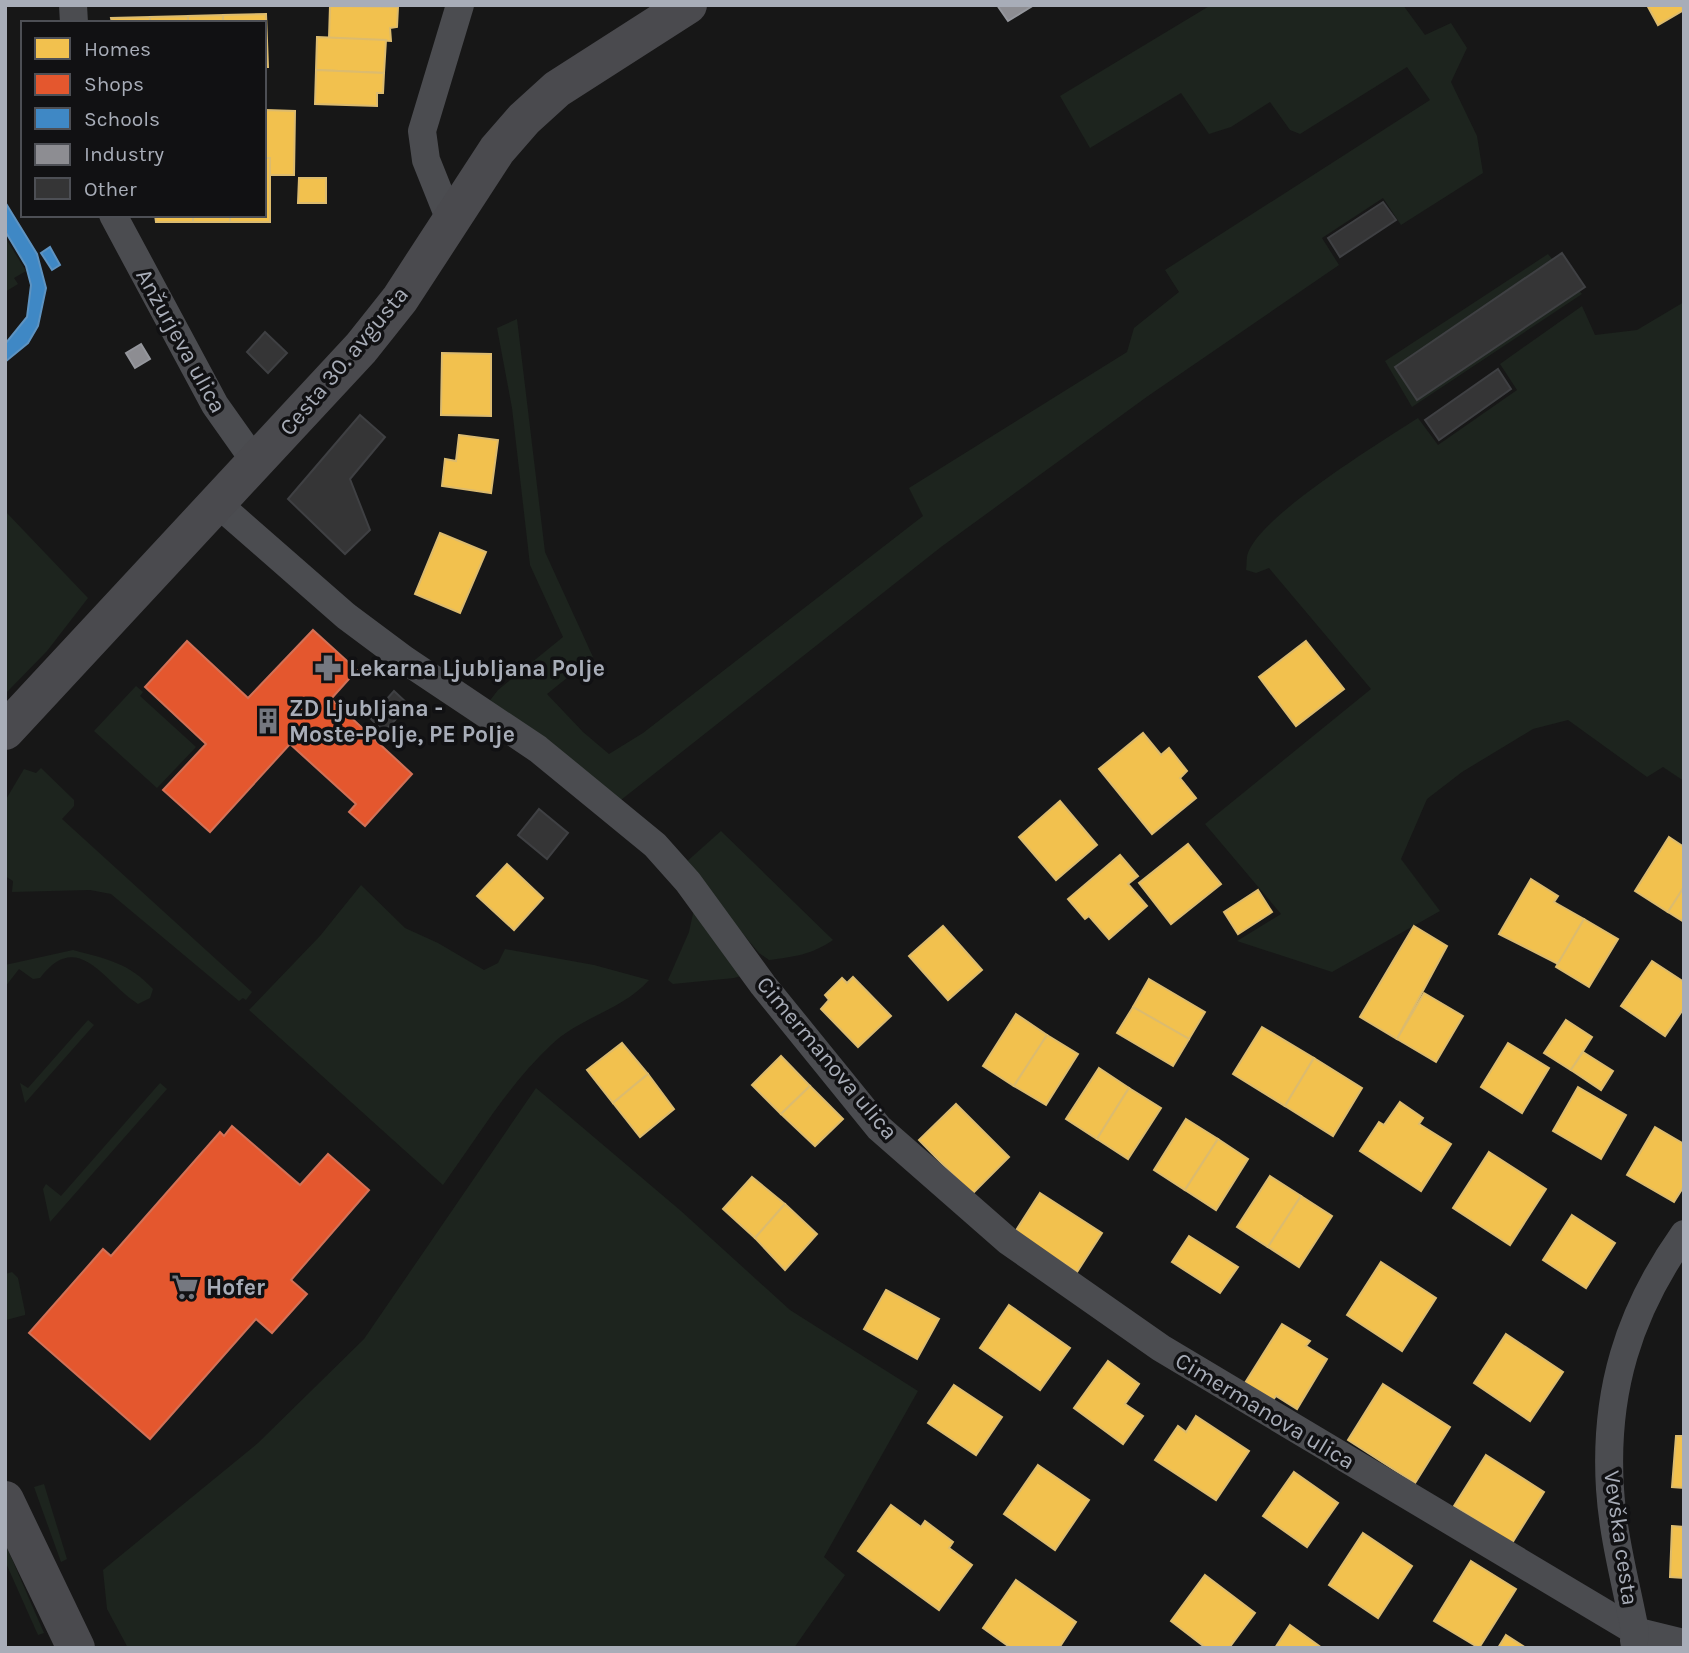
<svg xmlns="http://www.w3.org/2000/svg" width="1689" height="1653" viewBox="0 0 1689 1653" font-family="Karla,sans-serif">
<style>
.green{fill:#1d241e}
.homes{fill:#f2c14e;stroke:#dcbb6e;stroke-width:2}
.shops{fill:#e4572e;stroke:#d27157;stroke-width:2}
.schools{fill:#3f88c5;stroke:#5e93c1;stroke-width:2}
.industry{fill:#8d8d92;stroke:#95979d;stroke-width:2}
.building{fill:#353536;stroke:#3f4043;stroke-width:2}
.lines{fill:none;stroke-linecap:round;stroke-linejoin:round}
.street{stroke:#4b4c50;stroke-width:28}
.secondary{stroke:#4a4a4e;stroke-width:38}
.labels{text-anchor:middle;dominant-baseline:central;stroke-width:7;stroke-linejoin:round;paint-order:stroke}
.street-label{font-size:23px;fill:#a8adb8;stroke:#111113}
.poi-label{font-size:23px;font-weight:bold;fill:#a8adb8;stroke:#111113;text-anchor:start}
</style>
<rect width="100%" height="100%" fill="#171717"/>
<g class="green">
<path d="M1211,5h192l22,30 26,-12 16,25 -16,34 26,54 6,37 -82,52 -18,-27 -61,40 17,27 -191,131 -207,151 -320,253 -133,-97 10,-13 65,-53 -33,-72 -18,-157 -15,-80 20,-9 28,233 48,105 -46,37 36,38 26,22 34,-21 280,-217 -14,-28 218,-136 7,-24 45,-36 -14,-22 265,-170 -23,-33 -107,67 -10,-4 -20,-28 -39,25 -22,7 -28,-41 -91,55 -30,-52z"/>
<path d="M5,237l21,34 -12,7 4,6 -13,8z"/>
<path d="M1548,254l34,40 -170,113 -27,-46z"/>
<path d="M1684,302v479l-21,-14 -16,10 -79,-57 -35,9 -71,43 -35,27 -26,60 39,52 -108,61 -95,-31 44,-27 -76,-90 166,-135 -102,-121 -13,5 -10,-3c1,-5 0,-12 2,-17 13,-38 133,-111 170,-135l20,27 79,-55 -17,-26 82,-58 13,29 42,-5z"/>
<path d="M5,511l83,87 -41,53 -42,43z"/>
<path d="M136,686l7,6 -3,4 56,51 -39,41 -63,-57z"/>
<path d="M41,768l33,32v6l-12,13 190,173 -6,8 -3,-2 -4,3 -128,-107 -21,-4 -78,2 1,-11 -8,-5v-75l19,-32 12,4z"/>
<path d="M721,831l112,109c-20,14 -39,17 -64,20l-10,-7 -75,-89z"/>
<path d="M361,885l44,43 33,15 46,27 14,-7 7,-14 89,16 55,15c-26,30 -69,37 -98,65 -42,39 -74,93 -108,140l-194,-175 71,-74z"/>
<path d="M694,909l54,65 -14,4 -61,6 -5,-4 21,-48z"/>
<path d="M73,950c34,9 56,13 80,39l-3,9 -12,6c-35,-23 -60,-76 -98,-26l-7,1 -14,-10 -14,18v-22z"/>
<path d="M88,1020l6,5 -69,78 -5,-20 8,5z"/>
<path d="M160,1083l7,6 -117,133 -7,-33 3,-5 15,12z"/>
<path d="M536,1088l145,123 109,99 128,81 -94,166 21,18 -51,73h-666l-21,-39 -4,-39 155,-127 106,-104z"/>
<path d="M12,1272l6,6 7,34v3l-19,5 -1,-46z"/>
<path d="M44,1484l23,75 -6,3 -27,-75z"/>
<path d="M5,1543l39,90 -6,2 -33,-74z"/>
</g>
<g class="homes">
<path d="M1647,5h34l3,5 -26,15z"/>
<path d="M330,6l68,1 -1,20 -7,1 1,13 -62,-3z"/>
<path d="M266,14l2,53h-4v-44h-41v-8z"/>
<path d="M223,15v8h-35v-7z"/>
<path d="M188,16v7h-38v-6z"/>
<path d="M150,17v6h-38l-1,-5z"/>
<path d="M317,37l69,3 -2,33 -68,-3z"/>
<path d="M316,70l68,3 -1,20h-6v13l-62,-2z"/>
<path d="M266,110l29,1 -1,64h-24v-17h-4z"/>
<path d="M264,158h6v64h-40v-7h34z"/>
<path d="M299,178h27v25h-28z"/>
<path d="M155,215h38v7h-37z"/>
<rect x="193" y="215" width="37" height="7"/>
<path d="M442,353l49,1v62l-50,-1z"/>
<path d="M459,435l39,5 -7,53 -49,-7 3,-27 11,2z"/>
<path d="M440,533l46,19 -26,61 -45,-19z"/>
<path d="M1306,641l38,48 -48,37 -37,-49z"/>
<path d="M1143,733l18,22 8,-7 18,23 -7,7 16,20 -44,36 -53,-65z"/>
<path d="M1060,801l37,44 -41,35 -37,-43z"/>
<path d="M1669,837l15,10v40l-16,25 -33,-21z"/>
<path d="M1188,844l33,40 -50,40 -32,-41z"/>
<path d="M1120,855l18,21 -10,8 19,22 -38,33 -20,-23 -4,3 -17,-20z"/>
<path d="M507,864l36,34 -29,32 -37,-34z"/>
<path d="M1531,879l27,17 -4,6 30,17 -26,45 -59,-30z"/>
<path d="M1684,887v35l-16,-10z"/>
<path d="M1258,890l14,22 -34,22 -14,-22z"/>
<path d="M1584,919l34,20 -29,48 -33,-20z"/>
<path d="M943,926l39,44 -34,30 -39,-44z"/>
<path d="M1414,926l33,20 -50,93 -37,-22z"/>
<path d="M1652,961l32,21v26l-19,28 -44,-30z"/>
<path d="M853,977l38,39 -33,31 -37,-38 8,-9 -4,-5 17,-17 5,5z"/>
<path d="M1149,979l56,33 -16,27 -56,-32z"/>
<path d="M1424,993l39,23 -27,46 -39,-23z"/>
<path d="M1133,1007l56,32 -16,27 -56,-33z"/>
<path d="M1016,1014l31,21 -33,51 -31,-20z"/>
<path d="M1566,1020l26,17 -21,33 -27,-17z"/>
<path d="M1262,1027l52,31 -29,48 -52,-32z"/>
<path d="M1047,1035l31,19 -32,51 -32,-19z"/>
<path d="M622,1043l26,31 -35,29 -26,-33z"/>
<path d="M1508,1043l41,25 -27,45 -41,-26z"/>
<path d="M1583,1052l30,19 -12,19 -30,-20z"/>
<path d="M781,1056l29,30 -29,28 -29,-29z"/>
<path d="M1314,1058l48,30 -29,48 -48,-30z"/>
<path d="M1099,1068l30,20 -32,51 -31,-20z"/>
<path d="M648,1074l26,35 -34,28 -27,-34z"/>
<path d="M810,1086l33,33 -28,27 -34,-32z"/>
<path d="M1578,1087l48,28 -25,44 -48,-28z"/>
<path d="M1129,1088l32,20 -33,51 -31,-20z"/>
<path d="M1400,1102l23,16 -4,6 32,20 -30,47 -61,-40 19,-29 5,3z"/>
<path d="M956,1104l53,53 -37,37 -53,-54z"/>
<path d="M1186,1119l32,20 -33,51 -31,-20z"/>
<path d="M1655,1127l29,17v42l-10,16 -47,-27z"/>
<path d="M1218,1139l30,20 -32,51 -31,-20z"/>
<path d="M1489,1152l57,37 -36,56 -57,-37z"/>
<path d="M1270,1176l31,20 -33,51 -31,-20z"/>
<path d="M752,1177l33,27 -30,34 -32,-29z"/>
<path d="M1040,1193l62,40 -25,39 -62,-40z"/>
<path d="M1301,1196l31,20 -33,51 -31,-20z"/>
<path d="M785,1204l32,30 -32,36 -30,-32z"/>
<path d="M1572,1215l43,28 -29,45 -43,-28z"/>
<path d="M1189,1236l49,31 -18,26 -48,-31z"/>
<path d="M1381,1262l55,36 -34,53 -55,-36z"/>
<path d="M886,1290l53,29 -22,40 -53,-30z"/>
<path d="M1009,1305l61,43 -30,42 -60,-42z"/>
<path d="M1282,1324l28,17 -4,5 21,13 -30,50 -21,-13 -3,4 -28,-17z"/>
<path d="M1506,1334l57,38 -33,49 -56,-38z"/>
<path d="M1108,1361l31,23 -14,20 18,12 -20,28 -49,-36z"/>
<path d="M1383,1384l67,43 -35,56 -67,-43z"/>
<path d="M954,1385l48,32 -26,38 -48,-32z"/>
<path d="M1196,1416l53,35 -33,49 -61,-40 23,-34 8,6z"/>
<path d="M1676,1436h8v52l-12,-1z"/>
<path d="M1486,1455l58,37 -32,51 -58,-37z"/>
<path d="M1038,1465l51,35 -34,50 -51,-36z"/>
<path d="M1294,1472l44,31 -31,44 -44,-31z"/>
<path d="M891,1505l30,22 4,-6 28,21 -4,6 23,17 -33,45 -81,-59z"/>
<path d="M1672,1526l12,1v51l-14,-1z"/>
<path d="M1363,1533l49,33 -34,52 -49,-33z"/>
<path d="M1471,1561l45,28 -37,59 -45,-27z"/>
<path d="M1205,1575l50,38 -26,35h-23l-35,-27z"/>
<path d="M1016,1580l60,42 -17,26h-48l-28,-20z"/>
<path d="M1290,1625l32,23h-47z"/>
<path d="M1506,1635l20,13h-28z"/>
</g>
<g class="shops">
<path d="M313,630l44,40 -26,29 81,75 -47,52 -16,-14 7,-8 -66,-60 -80,88 -47,-42 43,-46 -61,-57 42,-46 61,57z"/>
<path d="M232,1126l68,59 28,-31 41,36 -78,90 16,14 -35,39 -16,-14 -106,120 -121,-106 74,-84 8,7 109,-124 4,4z"/>
</g>
<g class="schools">
<path d="M5,202l32,52 9,34 -8,38 -10,17 -23,19v-18l22,-27 4,-32 -5,-19 -21,-35z"/>
<path d="M50,247l10,18 -8,5 -11,-17z"/>
</g>
<g class="industry">
<path d="M997,5h37l-26,16z"/>
<path d="M141,344l9,15 -15,9 -9,-15z"/>
</g>
<g class="building">
<path d="M1383,202l13,18 -56,37 -12,-19z"/>
<path d="M1562,253l23,34 -168,113 -22,-33z"/>
<path d="M265,332l22,21 -19,20 -21,-21z"/>
<path d="M1498,369l13,20 -72,51 -14,-20z"/>
<path d="M360,415l25,22 -35,42 20,51 -25,24 -57,-55z"/>
<path d="M394,691l15,14 -25,27 -14,-14z"/>
<path d="M539,809l29,24 -21,26 -29,-24z"/>
</g>
<g class="lines">
<g class="street">
<path d="M73,5l1,18"/>
<path d="M113,215l102,190 41,58"/>
<path d="M450,220l-24,-60 -4,-29 38,-126"/>
<path d="M218,504l128,112 59,44 133,89 117,96 33,37 75,103 116,143 129,113 153,107 474,283 49,12"/>
<path d="M1634,1641l1,-10c-9,-47 -22,-94 -25,-142 -6,-96 18,-176 74,-255"/>
</g>
<g class="secondary">
<path d="M5,731l356,-383 39,-49 97,-149 27,-31 33,-30 131,-84"/>
<path d="M5,1500l71,148"/>
</g>
</g>
<defs>
<g id="pharmacy-bare" transform="scale(2.1)"><path d="M-2-6h4v4h4v4h-4v4h-4v-4h-4v-4h4Z" fill="#757880" stroke="#111113" stroke-width="2.5" paint-order="stroke"/></g>
<g id="building-bare" transform="scale(2.1)"><path d="M-4-6H4V6H1V3H-1V6H-4ZM-2.5-4.3h1.7v1.8h-1.7ZM.8-4.3h1.7v1.8H.8ZM-2.5-1h1.7V.8h-1.7ZM.8-1h1.7V.8H.8Z" fill="#757880" stroke="#111113" stroke-width="2.5" paint-order="stroke"/></g>
<g id="supermarket-bare" transform="scale(2.1)"><path d="M-6-5.5h2.5l.6 2H6L4.5 2H-2.5L-4.4-4H-6ZM-1.5 3.2a1.3 1.3 0 1 0 .1 0ZM3 3.2a1.3 1.3 0 1 0 .1 0Z" fill="#757880" stroke="#111113" stroke-width="2.5" paint-order="stroke"/></g>
</defs>
<g fill-rule="evenodd">
<use href="#pharmacy-bare" x="328" y="668"/>
<use href="#building-bare" x="268" y="721"/>
<use href="#supermarket-bare" x="185" y="1287"/>
</g>
<g class="labels">
<g class="street-label">
<text transform="translate(181 341) rotate(61)">Anžurjeva ulica</text>
<text transform="translate(344 361) rotate(-50)">Cesta 30. avgusta</text>
<text transform="translate(827 1058) rotate(50)">Cimermanova ulica</text>
<text transform="translate(1265 1411) rotate(31)">Cimermanova ulica</text>
<text transform="translate(1621 1538) rotate(82)">Vevška cesta</text>
</g>
<g class="poi-label">
<text x="349" y="668">Lekarna Ljubljana Polje</text>
<text x="289" y="708">ZD Ljubljana -<tspan x="289" dy="26">Moste-Polje, PE Polje</tspan></text>
<text x="206" y="1287">Hofer</text>
</g>
</g>
<rect width="1689" height="1653" fill="none" stroke="#a8adb8" stroke-width="14"/>
<rect x="21" y="21" width="245" height="196" fill="#111113" stroke="#4d4f55" stroke-width="2"/>
<rect x="35" y="38" width="35" height="21" fill="#f2c14e" stroke="#4d4f55" stroke-width="2"/>
<text x="84" y="56" font-size="21" fill="#a8adb8">Homes</text>
<rect x="35" y="74" width="35" height="21" fill="#e4572e" stroke="#4d4f55" stroke-width="2"/>
<text x="84" y="91" font-size="21" fill="#a8adb8">Shops</text>
<rect x="35" y="108" width="35" height="21" fill="#3f88c5" stroke="#4d4f55" stroke-width="2"/>
<text x="84" y="126" font-size="21" fill="#a8adb8">Schools</text>
<rect x="35" y="144" width="35" height="21" fill="#8d8d92" stroke="#4d4f55" stroke-width="2"/>
<text x="84" y="161" font-size="21" fill="#a8adb8">Industry</text>
<rect x="35" y="178" width="35" height="21" fill="#353536" stroke="#4d4f55" stroke-width="2"/>
<text x="84" y="196" font-size="21" fill="#a8adb8">Other</text>
</svg>
